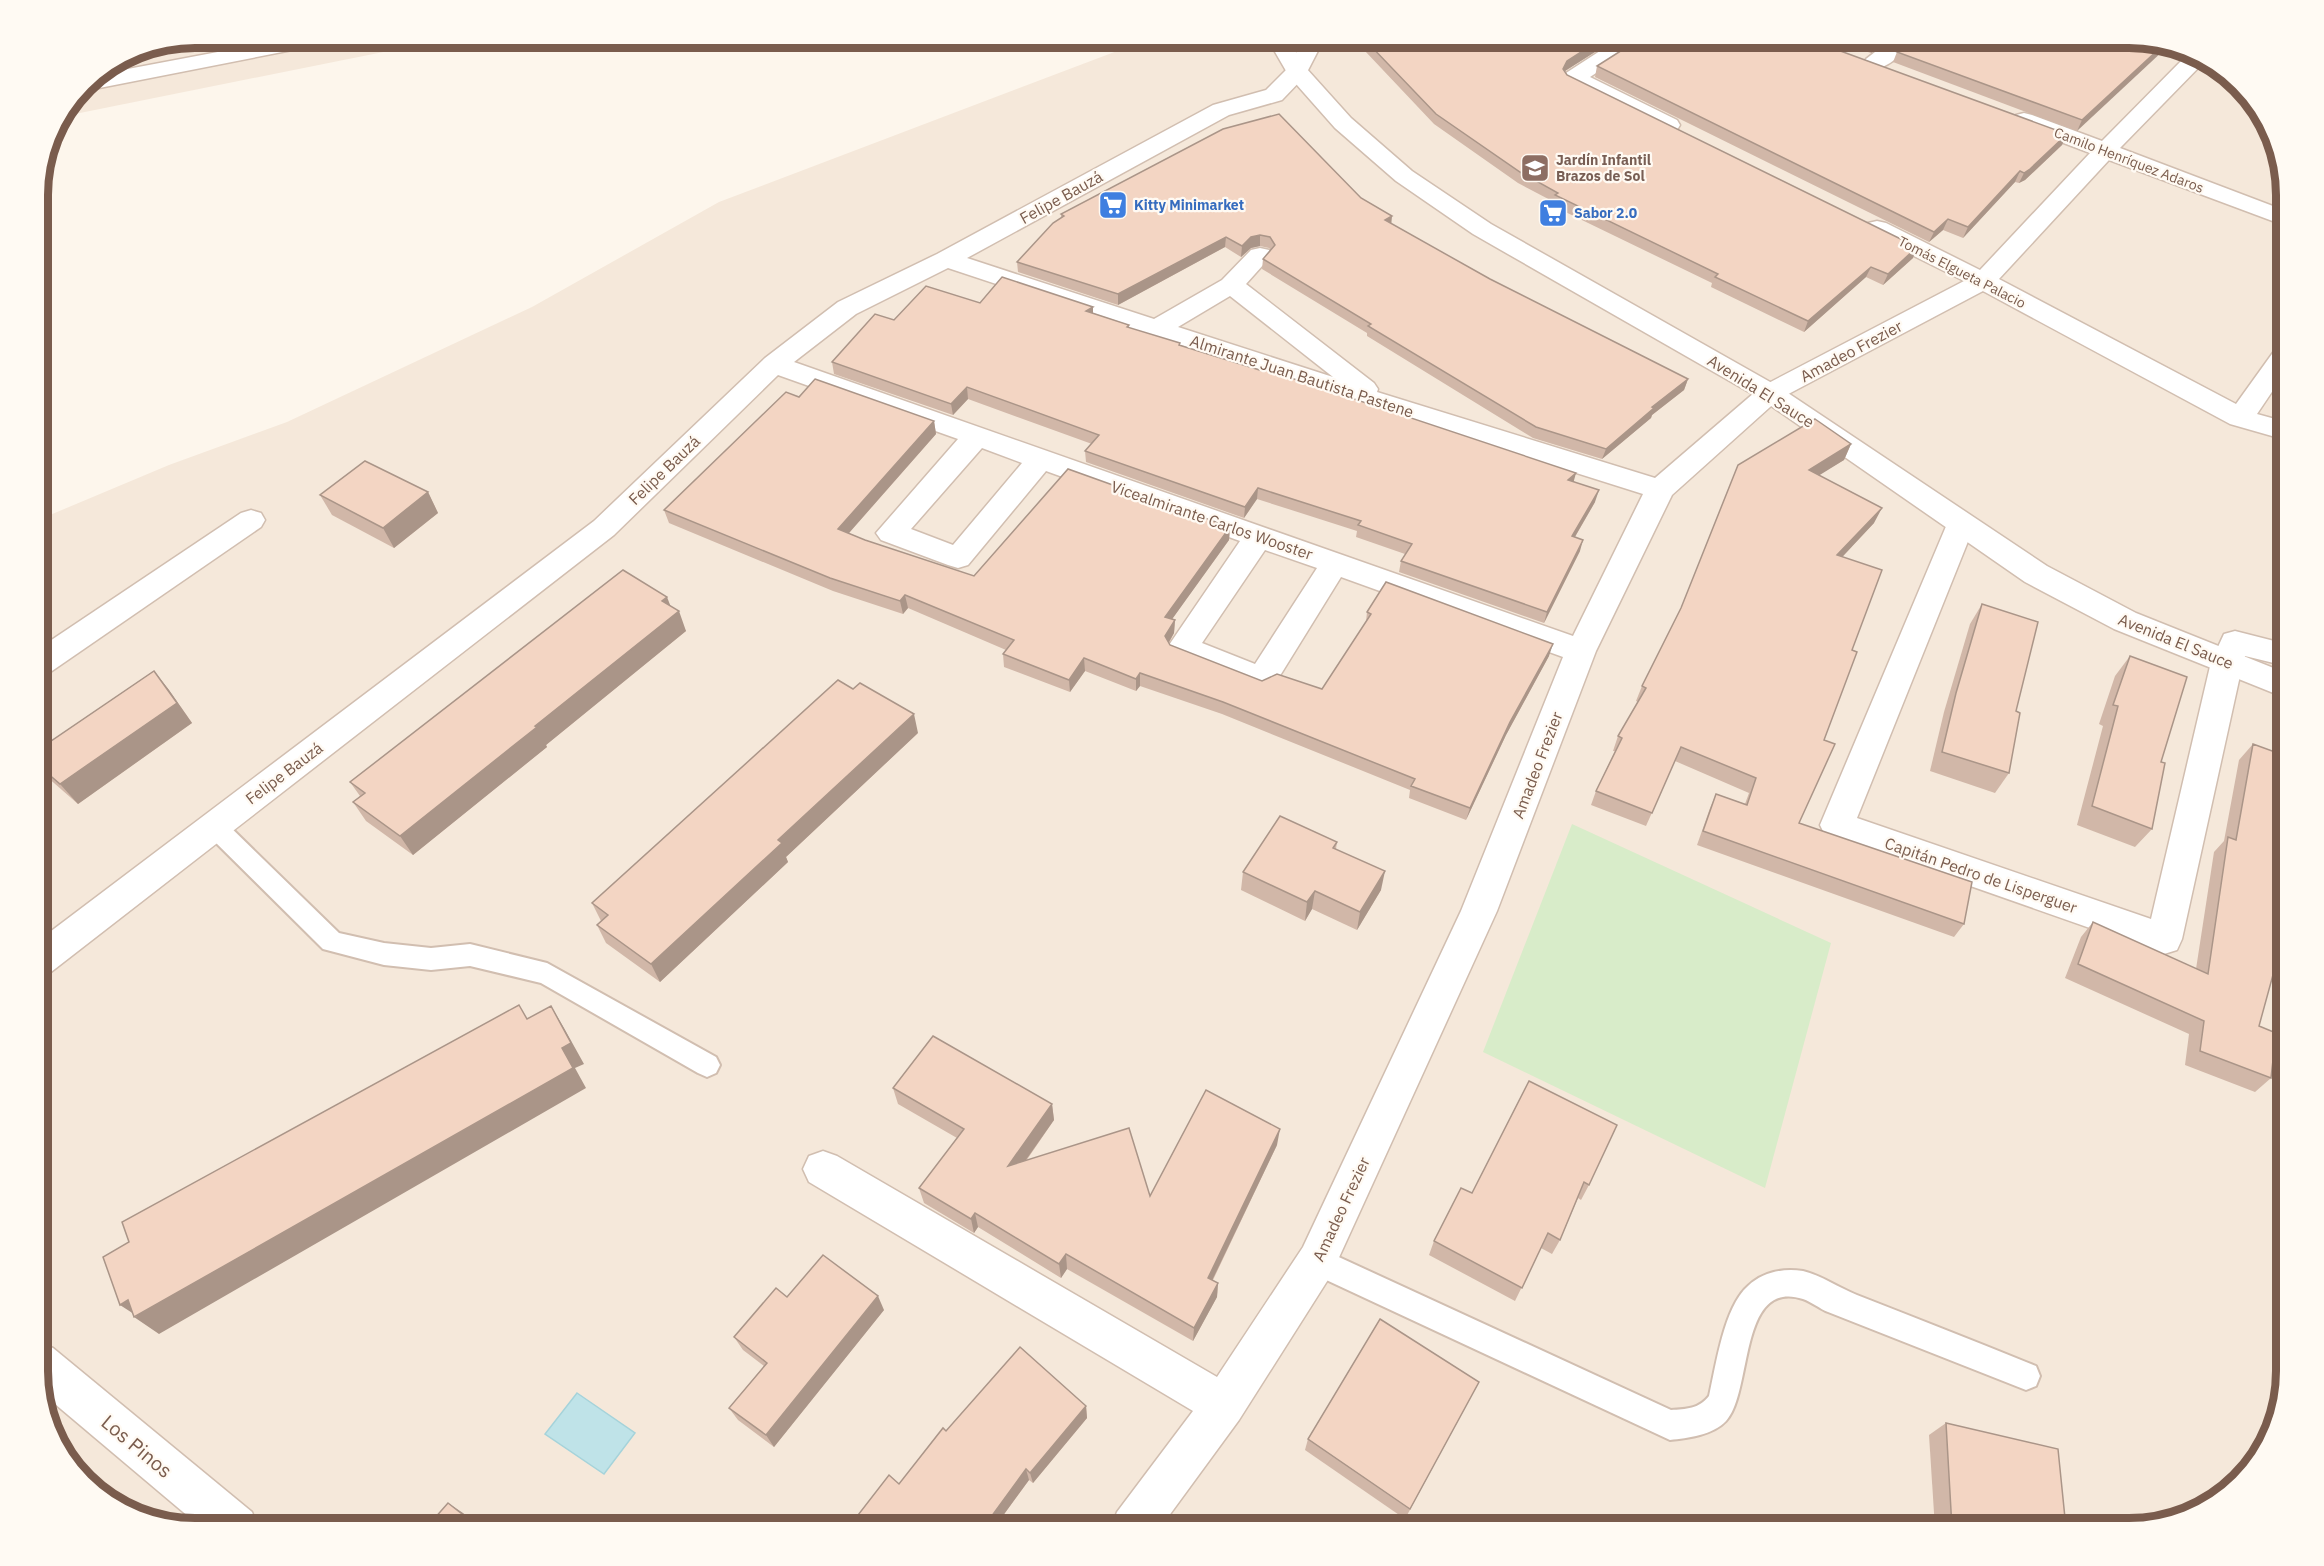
<svg xmlns="http://www.w3.org/2000/svg" width="2324" height="1566" viewBox="0 0 2324 1566" font-family="'IBM Plex Sans',sans-serif">
<style>
.residential{fill:#f5e8da}
.green{fill:#d8ecc9}
.water{fill:#bfe3e8;stroke:#a5d3da;stroke-width:1.5}
.lines{fill:none;stroke-linecap:round;stroke-linejoin:round}
.service-casing{stroke:#d1beb0;stroke-width:4}
.minor-casing{stroke:#d1beb0;stroke-width:3}
.tertiary-casing{stroke:#d1beb0;stroke-width:3}
.service{fill:#fff;fill-rule:evenodd}
.minor{fill:#fff;fill-rule:evenodd}
.tertiary{fill:#fff;fill-rule:evenodd}
.wall{fill:#d1b7a8}
.shaded-wall{fill:#aa9588}
.building{fill:#f3d5c3;stroke:#aa9588;stroke-width:1.5}
.labels{text-anchor:middle;dominant-baseline:central;stroke-width:4.5;stroke-linejoin:round;paint-order:stroke}
.far-education-label{font-size:14px;font-weight:bold;fill:#785e54;stroke:#fffaf3;text-anchor:start}
.far-street-label{font-size:14px;fill:#7a5c4d;stroke:#fffaf3}
.far-shop-label{font-size:14px;font-weight:bold;fill:#366cbe;stroke:#fffaf3;text-anchor:start}
.street-label{font-size:16px;fill:#7a5c4d;stroke:#fffaf3}
.near-street-label{font-size:20px;fill:#7a5c4d;stroke:#fffaf3}
.rim{fill:none;stroke:#7a5c4d;stroke-width:8}
</style>
<rect width="100%" height="100%" fill="#fdf6ec"/>
<g class="residential">
<path d="M195,38h258l-393,79 24,-34 51,-34z"/>
<path d="M1140,38h989l88,26 53,61 16,70v1176l-26,88 -61,53 -70,16h-1934l-88,-26 -49,-53 -20,-68v-861l131,-55 118,-43 245,-115 187,-105 406,-154z"/>
</g>
<path class="green" d="M1572,824l259,119 -66,245 -282,-136z"/>
<path class="water" d="M577,1393l58,40 -31,41 -59,-40z"/>
<g class="lines">
<g class="service-casing">
<g id="service">
<path d="M214,817l8,2 117,114 45,10 47,5 39,-4 77,19 169,94 4,8 -4,8 -9,4 -9,-4 -157,-90 -71,-17 -39,4 -47,-5 -61,-16 -117,-116 -3,-7 3,-7z"/>
<path d="M1317,1247l354,163c15,-1 28,-1 38,-14 7,-31 15,-89 39,-110 15,-14 35,-18 55,-15 18,4 36,17 54,24 56,22 113,44 169,67l10,4 4,10 -4,10 -10,4 -198,-78c-8,-3 -16,-10 -25,-13 -65,-21 -50,93 -77,122 -13,14 -38,17 -56,19l-363,-169 -4,-10 4,-10z"/>
</g>
</g>
<g class="minor-casing">
<g id="minor">
<path d="M292,38h42l-3,5 -8,1 -239,47 -4,-2 16,-14z"/>
<path d="M1304,38h25l-8,7 -16,31 -23,24 -53,15 -262,143 187,61 68,-39 29,-30 9,-2 9,2 3,5 -26,29 128,99 4,6 -1,3 278,86 106,-91 203,-106 -96,-48 -3,-5 3,-5 9,-2 9,2 94,47 110,-117 -74,-28 -3,-5 3,-5 8,-2 8,2 70,26 85,-86 18,6 -85,87 166,63v15l-177,-66 -110,119 237,125 41,-57 9,-2v26l-29,43 29,8v18l-56,-16 -247,-133 -204,108 -107,96 -76,156 -99,260 -166,364 -92,145 -79,108h-49l6,-16 76,-101 -384,-229 -6,-13 6,-13 14,-5 14,5 380,221 86,-130 158,-336 102,-254 -222,-80 -68,110 -11,4 -11,-4 -80,-31 -4,-8 73,-107 -194,-70 -78,94 -10,3 -10,-3 -67,-25 -5,-7 82,-94 -180,-64 -164,160 -563,437 -13,4v-35l556,-420 171,-163 73,-56 99,-48 276,-149 53,-15 22,-22zM948,268l425,141 270,85 -70,142 -779,-274 62,-48zM1230,296l103,81 -155,-50zM982,448l40,15 -69,82 -42,-16zM1265,550l52,18 -62,96 -53,-21z"/>
<path d="M1620,38h25l-3,5 -52,34 87,43 3,5 -3,5 -8,2 -8,-2 -95,-47 -3,-5 3,-5z"/>
<path d="M1893,38h23c-10,14 -32,35 -50,31l-3,-5 3,-5z"/>
<path d="M251,510l10,3 4,7 -4,7 -212,146 -11,4v-28l203,-136z"/>
<path d="M1961,514l10,3 4,7 -118,294 294,101 60,-257 13,-28 11,-3 51,13v22l-41,-10 -2,6 -61,277 -5,11 -13,4 -339,-119 -5,-10 127,-301 4,-7z"/>
<path d="M38,1342l15,6 199,164 6,16h-56l-160,-135 -4,-12z"/>
</g>
</g>
<g class="tertiary-casing">
<path id="tertiary" d="M1267,38h20l19,30 45,50 61,53 79,53 288,163 268,179 89,47 150,60v25l-172,-69 -89,-47 -264,-183 -288,-165 -77,-53 -61,-53 -46,-52z"/>
</g>
<use href="#service" class="service"/>
<use href="#minor" class="minor"/>
<use href="#tertiary" class="tertiary"/>
</g>
<g class="wall">
<path d="M1360,38h257l-52,33 2,4 346,183 -30,27 -17,-8 -62,55 -93,-45 1,-4 -159,-77 1,-4 -36,-19 -84,-59 -69,-73 1,-8z"/>
<path d="M1826,38h64l-19,15z"/>
<path d="M2129,38l-52,93 -184,-69 4,-10z"/>
<path d="M1597,66l470,68 -5,11 -37,35 -6,3 -4,-1 -52,56 -20,-8 -14,12 -334,-165z"/>
<path d="M1361,198l30,26 99,55 198,100 -4,11 -32,25 -1,3 -49,41 -69,-21 -166,-102v-3l-105,-64 1,-10 8,-9 -2,-2 -9,-2 -9,2 -10,9 -16,-10 -107,58 -100,-33 -1,-10 44,-44v-4z"/>
<path d="M980,303l113,4v6l36,12v3l445,153 21,21 -20,35 5,14 -36,72 -145,-51 2,-11 4,-7 -49,-17 1,-6 -100,-32 -13,19 -158,-56 -1,-11 7,-7 -124,-45 -15,16 -119,-41 -2,-12 62,-42z"/>
<path d="M799,397l135,24 2,13 -87,99 16,7 109,36 256,-49 -1,13 -57,79 3,1 -1,13 -5,10 1,2 92,36 60,8 44,-67 1,-10 182,44 -43,79 -40,85 -57,-22 1,-8 -188,-76 -82,-28 -4,5 -51,-20 -15,21 -66,-25 -1,-13 3,-4 -98,-42 -5,6 -70,-23 -164,-68 -5,-13z"/>
<path d="M1851,444l-7,16 -26,15 56,48 -32,34 10,93 -53,173 165,101 -10,13 -257,-92 13,-37 6,-14 29,10 4,-11 -74,-32 -29,65 -55,-21 5,-14 19,-40h-2l5,-15 20,-34 -2,-1 6,-15 39,-78 57,-143z"/>
<path d="M428,492l10,21 -44,35 -62,-33 -12,-20z"/>
<path d="M1982,604l34,107 -7,62 -14,20 -65,-22 14,-59 26,-88z"/>
<path d="M670,606l16,25 -140,114 1,2 -134,108 -47,-34 -13,-19 7,-6 -10,-14z"/>
<path d="M2130,656l31,106 -9,67 -17,18 -58,-22 26,-99 -4,-2 16,-48z"/>
<path d="M154,671l15,19 23,33 -114,81 -32,-28 -8,-8v-18z"/>
<path d="M918,733l-132,124 2,5 -128,120 -54,-39 -9,-18 4,-4 -9,-18z"/>
<path d="M2253,744l33,12v195l-6,-2 -21,77 12,52 -16,14 -70,-27 4,-31 -124,-56 16,-41 12,-15 103,47 18,-117 10,-11 15,-81z"/>
<path d="M1337,842l-1,7 45,41 -24,40 -45,-21 -7,12 -64,-31 2,-18z"/>
<path d="M1529,1081l60,104 -8,15 -3,-2 -18,42 -8,14 -11,-6 -26,53 -86,-46 5,-14 38,-48z"/>
<path d="M893,1088l159,16 2,16 -28,41 124,35 127,-51 -64,135 5,3 -1,14 -24,44 -126,-72 -6,9 -83,-51 -4,6 -50,-30 -5,-15 38,-50 -59,-34z"/>
<path d="M787,1297l97,13 -110,137 -36,-27 -9,-12 35,-42 -21,-16 -9,-13z"/>
<path d="M1479,1382l-74,137 -100,-69 3,-11z"/>
<path d="M1086,1406l1,12 -54,65 -4,-3 -35,48h-146l51,-44 47,-53z"/>
<path d="M1946,1423l120,105h-131l-6,-93z"/>
</g>
<g class="shaded-wall">
<path d="M1603,38h14l-52,33 -2,-2 4,-8z"/>
<path d="M1881,38h9l-19,15 3,-10z"/>
<path d="M2161,47l4,2 -88,82 5,-11z"/>
<path d="M2067,134l-5,11 -37,35 -6,3 5,-10z"/>
<path d="M2020,171l-5,11 -52,56 5,-11z"/>
<path d="M1392,216l-1,11 -6,-7z"/>
<path d="M1948,219l-5,11 -14,12 5,-10z"/>
<path d="M1260,235v11l-9,2 -10,9 1,-11 9,-9z"/>
<path d="M1226,237l-1,10 -107,58v-11z"/>
<path d="M1917,247l-4,11 -30,27 5,-11z"/>
<path d="M1871,267l-5,10 -62,55 4,-11z"/>
<path d="M1093,307v12l-7,-8z"/>
<path d="M1688,379l-4,11 -32,25 -1,3 -49,41 4,-10 46,-42z"/>
<path d="M967,387l1,12 -15,16 -2,-11z"/>
<path d="M934,421l2,13 -95,108 -3,-13z"/>
<path d="M1851,444l-7,16 -42,26 7,-16z"/>
<path d="M1576,473l-3,11 -5,-4z"/>
<path d="M1258,488l-1,11 -13,19 1,-11z"/>
<path d="M1599,490l-4,12 -26,45 3,-11z"/>
<path d="M428,492l10,21 -44,35 -11,-20z"/>
<path d="M1882,508l-8,15 -44,47 7,-15z"/>
<path d="M1230,527l-1,13 -64,89v-12z"/>
<path d="M1583,540l-3,11 -36,72 3,-11z"/>
<path d="M905,595l3,13 -5,6 -3,-13z"/>
<path d="M667,597l7,18 5,-4 7,20 -140,114 1,2 -134,108 -13,-19 135,-110 127,-125z"/>
<path d="M1175,620l-1,13 -9,16v-13z"/>
<path d="M1553,644l-4,12 -43,79 -40,85 4,-12 40,-86z"/>
<path d="M1084,658l1,13 -15,21 -1,-12z"/>
<path d="M154,671l15,19 23,33 -114,81 -18,-20z"/>
<path d="M1140,673v13l-4,5v-12z"/>
<path d="M914,714l4,19 -132,124 2,5 -128,120 -9,-18 127,-124z"/>
<path d="M1385,871l-4,19 -24,40 3,-18z"/>
<path d="M1315,891l-3,18 -7,12 2,-19z"/>
<path d="M551,1006l13,22 20,36 -9,4 11,20 -427,246 -25,-17 3,-1 -17,-11 442,-257z"/>
<path d="M1052,1104l2,16 -43,61 -3,-15z"/>
<path d="M1280,1129l-3,16 -70,146 1,-13z"/>
<path d="M975,1213l3,14 -4,6 -3,-14z"/>
<path d="M1066,1254l1,15 -6,9 -2,-14z"/>
<path d="M1218,1283l-1,14 -24,44 1,-13z"/>
<path d="M878,1296l6,14 -110,137 -8,-12z"/>
<path d="M1086,1406l1,12 -54,65 -3,-10z"/>
<path d="M1026,1469l3,11 -35,48h-11z"/>
<path d="M448,1503l15,10 20,15h-3z"/>
</g>
<g class="building">
<path d="M1372,38h231l-36,23 -4,8 4,6 350,172 -29,27 -17,-7 -63,54 -93,-44 3,-3 -163,-79 3,-2 -38,-21 -84,-58 -70,-73 7,-2z"/>
<path d="M1641,38h164l262,96 -37,35 -6,4 -4,-2 -52,56 -20,-8 -14,13 -337,-166z"/>
<path d="M1859,38h22l-7,5z"/>
<path d="M1912,38h217l32,9 -79,73 -185,-68z"/>
<path d="M1279,114l82,84 31,18 -7,4 105,59 198,100 -36,28 2,1 -48,41 -70,-22 -168,-101 3,-2 -108,-65 12,-14 -5,-8 -10,-2 -9,2 -9,9 -16,-9 -108,57 -101,-32 36,-39 11,-7 -3,-2 162,-85z"/>
<path d="M1002,277l91,30 -7,4 43,14 -2,2 53,16 -1,2 84,26 1,-2 312,104 -8,7 31,10 -27,46 11,4 -36,72 -146,-51 11,-17 -54,-19 3,-4 -103,-33 -13,19 -160,-56 14,-16 -132,-48 -16,17 -119,-42 43,-48 19,6 32,-34 54,17z"/>
<path d="M815,379l119,42 -96,108 27,11 109,36 94,-107 162,58 -65,90 10,3 -10,16 5,9 92,36 15,-7 45,15 49,-75 -4,-2 19,-30 167,62 -43,78 -40,86 -59,-22 4,-7 -192,-77 -83,-29 -4,6 -52,-21 -15,22 -66,-26 11,-14 -109,-45 -5,6 -70,-23 -166,-68 122,-118 13,5z"/>
<path d="M1815,419l36,25 -42,26 73,38 -45,47 45,15 -30,80 5,2 -33,88 11,4 -36,79 173,59 -8,42 -261,-93 13,-37 31,11 9,-27 -75,-31 -29,66 -56,-22 26,-53 -4,-2 28,-48 -4,-2 39,-78 57,-143z"/>
<path d="M365,461l63,31 -45,36 -63,-33z"/>
<path d="M623,570l44,27 -5,4 17,10 -144,115 2,1 -137,109 -47,-34 12,-9 -15,-11z"/>
<path d="M1982,604l56,18 -22,89 4,2 -11,60 -67,-21 14,-59z"/>
<path d="M2130,656l57,21 -26,85 4,1 -13,66 -60,-23 26,-100 -5,-1z"/>
<path d="M154,671l23,32 -117,81 -22,-19v-15z"/>
<path d="M838,680l15,9 7,-6 54,31 -136,126 4,3 -131,121 -54,-39 11,-10 -16,-12z"/>
<path d="M2253,744l33,12v175h-1l-26,95 17,7 -5,45 -71,-27 4,-30 -126,-57 15,-42 115,52 20,-137 8,3z"/>
<path d="M1280,816l57,26 -4,6 52,23 -25,41 -45,-21 -8,11 -64,-30z"/>
<path d="M519,1005l8,14 24,-13 20,37 -9,5 11,20 -439,249 -6,-17 -8,5 -17,-48 26,-15 -7,-20z"/>
<path d="M933,1036l119,68 -44,62 121,-38 21,68 56,-106 74,39 -72,149 10,5 -24,45 -128,-74 -7,10 -84,-51 -4,6 -52,-31 45,-59 -71,-41z"/>
<path d="M1529,1081l88,44 -28,60 -5,-3 -24,58 -12,-7 -26,55 -88,-47 27,-53 11,5z"/>
<path d="M823,1255l55,41 -112,139 -37,-27 38,-45 -33,-26 42,-49 11,9z"/>
<path d="M1380,1319l99,63 -69,127 -102,-70z"/>
<path d="M1020,1347l66,59 -56,67 -4,-4 -43,59h-135l41,-53 10,9 44,-56 3,3z"/>
<path d="M1946,1423l112,26 8,79h-114z"/>
<path d="M448,1503l32,25h-54z"/>
</g>
<defs>
<g id="school-square" transform="scale(1.5)"><rect x="-9" y="-9" width="18" height="18" rx="4" fill="#8d6e63" stroke="#fffaf3"/><path d="M0-5L7-2L0 1L-7-2ZM-4 1L0 2.5L4 1V4Q0 6-4 4Z" fill="#fff"/></g>
<g id="supermarket-square" transform="scale(1.5)"><rect x="-9" y="-9" width="18" height="18" rx="4" fill="#3f7fe0" stroke="#fffaf3"/><path d="M-6-5.5h2.5l.6 2H6L4.5 2H-2.5L-4.4-4H-6ZM-1.5 3.2a1.3 1.3 0 1 0 .1 0ZM3 3.2a1.3 1.3 0 1 0 .1 0Z" fill="#fff"/></g>
</defs>
<g fill-rule="evenodd">
<use href="#school-square" x="1535" y="168"/>
<use href="#supermarket-square" x="1113" y="205"/>
<use href="#supermarket-square" x="1553" y="213"/>
</g>
<g class="labels">
<g class="far-education-label">
<text x="1556" y="160">Jardín Infantil<tspan x="1556" dy="16">Brazos de Sol</tspan></text>
</g>
<g class="far-street-label">
<text transform="translate(2129 160) rotate(21)">Camilo Henríquez Adaros</text>
<text transform="translate(1962 272) rotate(27)">Tomás Elgueta Palacio</text>
</g>
<g class="far-shop-label">
<text x="1134" y="205">Kitty Minimarket</text>
<text x="1574" y="213">Sabor 2.0</text>
</g>
<g class="street-label">
<text transform="translate(1061 197) rotate(-29)">Felipe Bauzá</text>
<text transform="translate(1851 351) rotate(-28)">Amadeo Frezier</text>
<text transform="translate(1302 376) rotate(18)">Almirante Juan Bautista Pastene</text>
<text transform="translate(1761 391) rotate(32)">Avenida El Sauce</text>
<text transform="translate(664 470) rotate(-44)">Felipe Bauzá</text>
<text transform="translate(1212 520) rotate(19)">Vicealmirante Carlos Wooster</text>
<text transform="translate(2176 641) rotate(22)">Avenida El Sauce</text>
<text transform="translate(1537 765) rotate(-69)">Amadeo Frezier</text>
<text transform="translate(284 773) rotate(-37)">Felipe Bauzá</text>
<text transform="translate(1981 875) rotate(19)">Capitán Pedro de Lisperguer</text>
<text transform="translate(1341 1209) rotate(-65)">Amadeo Frezier</text>
</g>
<g class="near-street-label">
<text transform="translate(137 1446) rotate(40)">Los Pinos</text>
</g>
</g>
<path d="M0 0H2324V1566H0ZM195 48H2129A147 147 0 0 1 2276 195V1371A147 147 0 0 1 2129 1518H195A147 147 0 0 1 48 1371V195A147 147 0 0 1 195 48Z" fill="#fffaf3" fill-rule="evenodd"/>
<path class="rim" d="M195 48H2129A147 147 0 0 1 2276 195V1371A147 147 0 0 1 2129 1518H195A147 147 0 0 1 48 1371V195A147 147 0 0 1 195 48Z"/>
</svg>
